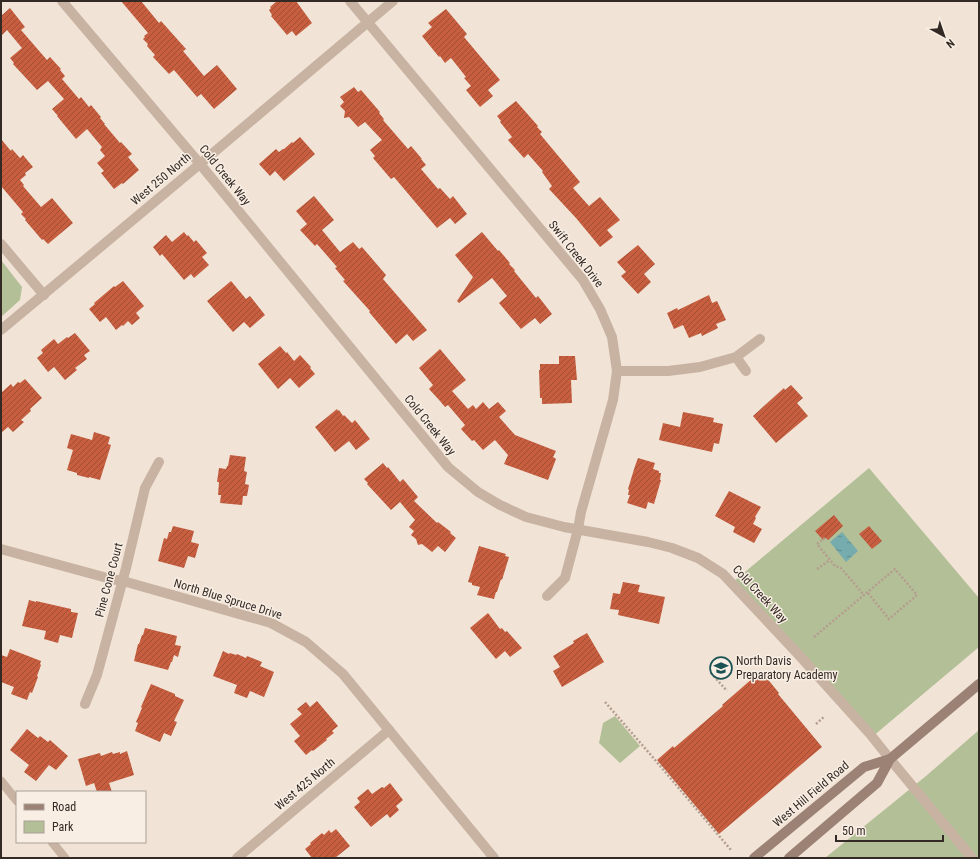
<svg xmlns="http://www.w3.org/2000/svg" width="980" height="859" viewBox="0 0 980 859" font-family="'Roboto Condensed',sans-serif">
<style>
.green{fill:#b3bf97}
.water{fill:url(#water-ripples)}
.building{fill:url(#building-hatch)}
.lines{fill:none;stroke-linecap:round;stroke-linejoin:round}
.path{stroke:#b49d8e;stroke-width:2.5;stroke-dasharray:2 2;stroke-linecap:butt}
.service{stroke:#c8b3a3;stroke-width:9}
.minor{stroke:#c8b3a3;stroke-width:10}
.tertiary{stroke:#c8b3a3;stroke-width:10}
.secondary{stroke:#9c8275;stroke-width:10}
.labels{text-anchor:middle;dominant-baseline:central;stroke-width:3;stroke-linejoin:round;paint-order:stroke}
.street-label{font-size:12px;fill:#332925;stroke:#f9eee3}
.poi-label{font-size:12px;fill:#332925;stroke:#f9eee3;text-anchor:start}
</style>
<defs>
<pattern id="water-ripples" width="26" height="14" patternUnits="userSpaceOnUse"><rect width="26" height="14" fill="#76acad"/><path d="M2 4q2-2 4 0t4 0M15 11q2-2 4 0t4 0" fill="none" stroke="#618c8d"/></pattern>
<pattern id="building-hatch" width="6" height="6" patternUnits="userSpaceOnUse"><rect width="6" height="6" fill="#c65e3f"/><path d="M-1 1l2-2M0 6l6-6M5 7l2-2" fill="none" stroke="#a14e35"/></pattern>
</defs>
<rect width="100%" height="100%" fill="#f1e4d7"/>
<g class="green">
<path d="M1,260l21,27 -2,13 -19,17z"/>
<path d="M869,468l110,130v49l-107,90 -139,-155z"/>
<path d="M615,716l25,30 -20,17 -21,-20 4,-20z"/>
<path d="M979,730v128h-154l101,-82z"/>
</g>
<path class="water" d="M842,532l16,19 -12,11 -16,-20z"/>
<g class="building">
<path d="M121,1h20l18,22 2,-2 25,28 -3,2 21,25 13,-11 20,24 -23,20 -13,-15 -4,3 -23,-27 -5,4 -16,-17 2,-2 -8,-9 1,-2 -5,-5 2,-2 -1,-1 4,-3z"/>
<path d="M277,1h19l16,22 -16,13 -4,-5 -5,4 -16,-19 1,-1 -3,-5 2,-2 -1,-1z"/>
<path d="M10,8l15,19 -4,3 26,30 3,-3 11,12 -1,1 5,6 -3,3 17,20 2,-2 8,10 2,-2 10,12 -1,1 5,6h-1l16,19 1,-1 11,12 -4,3 11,13 -16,14 -1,-1 -8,6 -13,-16 3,-2 -7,-8 8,-7 -5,-6 2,-3 -15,-18 -11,10 -19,-23h1l-6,-7 12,-10 -16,-18 -11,9 -24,-26 1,-1 -4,-5 12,-10 -15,-18 -6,6v-20z"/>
<path d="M446,9l21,25 -3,3 36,43 -12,10 5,6 -13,11 -14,-17 5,-4 -7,-8 2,-1 -15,-19 -6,5 -5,-7 -1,1 -17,-21 10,-9 -4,-4z"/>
<path d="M354,87l4,5 3,-2 19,22 -1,1 5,6 -1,1 25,29 3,-3 11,13h-1l5,6 -5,4 17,20 2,-1 10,11 3,-3 14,18 -12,10 -5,-6 -13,10 -43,-51 -3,2 -18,-21 2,-2 -5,-6 12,-10 -17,-18 -7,5 -9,-10 -5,1 1,-7 -5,-5 4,-4 -4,-5z"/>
<path d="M516,101l22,25 -1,1 5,5 -2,2 40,48 -7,6 16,18 11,-9 20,23 -13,10 6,7 -13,10 -24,-29 -27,-29 3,-3 -10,-14 1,-1 -15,-17 -4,4 -16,-18 4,-3 -12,-15 1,-1 -4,-5z"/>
<path d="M300,137l15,17 -31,27 -9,-10 -5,5 -11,-12 17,-15 3,3 4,-3h1l8,-7 1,1z"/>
<path d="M1,139l10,12 1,-2 8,9 3,-3 10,12 -8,6 1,2 -6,5 4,5 -1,1 18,21 11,-9 21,25 -25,21 -5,-5 -1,1 -17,-20 1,-1 -5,-5 2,-2 -22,-26z"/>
<path d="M314,196l20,24 -12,10 18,22 13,-10 6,7 3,-2 24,28 -3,4 44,51 -14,11 -6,-7 -11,10 -27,-32 1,-1 -27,-30 2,-1 -10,-12 2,-1 -20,-23 -2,2 -15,-16 7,-6 -11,-13z"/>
<path d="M184,232l3,4 1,-1 6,7 2,-2 11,13 -5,4 7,8 -15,13 -3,-4 -7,6 -22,-26 -2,2 -7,-9 13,-12 6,7z"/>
<path d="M482,232l16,19 1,-1 11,13 -1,1 6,6 -1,1 22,27 2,-2 14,18 -12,10 -5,-6 -14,11 -22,-26 8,-7 -15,-18 -33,25 -2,-2 16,-24 -18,-22z"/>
<path d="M638,245l17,19 -11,10 7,8 -13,12 -17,-18 5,-4 -9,-10z"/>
<path d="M123,281l21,25 -8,7 4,5 -8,7 -4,-4 -5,5 -1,-1 -6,5 -10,-13 -6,5 -11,-13 6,-5 -1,-1 13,-11 7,-6 1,1z"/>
<path d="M231,281l15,18 4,-3 15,19 -15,13 -6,-6 -11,10 -26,-31z"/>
<path d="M709,295l3,8 5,-2 9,19 -10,4 2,4 -16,8 -1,-3 -12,5 -6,-13 -9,4 -7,-16 10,-5 1,2z"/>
<path d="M75,333l15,18 -6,4 3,4 -12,9 2,2 -12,10 -11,-13 -6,5 -11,-14 6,-5 -2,-3 13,-11 4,5 9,-7 1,1z"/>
<path d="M280,346l6,7 1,-1 7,9 6,-6 11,12 -1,1 5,6 -16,14 -9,-10 -12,11 -20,-25z"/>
<path d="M440,349l26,31 -14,11 16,18 5,-4 3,4 7,-7 6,7 9,-7 8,9 -7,6 16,18 41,16 -3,6 3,2 -8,21 -44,-16 4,-9 -13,-15 -12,10 -9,-10 -2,1 -11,-12 4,-4 -17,-20 -3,2 -5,-6 -11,-12 4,-4 -14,-17z"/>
<path d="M559,356h16l2,24h-6l1,23 -30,1v-6h-2l-1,-28h1v-6h19z"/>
<path d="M25,379l17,19 -12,11 1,2 -10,9 3,2 -11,10 -5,-5 -7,6v-40l10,-9 2,3 5,-5 2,1z"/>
<path d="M791,385l12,13 -6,5 11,13 -32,27 -23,-27 31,-28 1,2z"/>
<path d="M337,409l1,2 1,-1 4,6 1,-1 8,8 3,-3 15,19 -14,11 -7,-9 -14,11 -20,-25z"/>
<path d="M683,412l31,6 -1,4 10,2 -4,20 -5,-1 -2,9 -53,-12 4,-17 17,4z"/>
<path d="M94,432l16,5 -2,7 3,1 -11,35 -11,-3v1l-12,-3v-2l-10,-3 6,-20 -6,-2 4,-14 21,6z"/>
<path d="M230,455l16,2 -2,14 3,1 -2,12 4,1 -2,11h-4l-1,9 -22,-2 1,-8h-3l1,-13h-2l2,-14 7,1 1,-3h1z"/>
<path d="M638,458l17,5 -2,6 6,2v2h2l-1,7h1l-7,24 -6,-2 -2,7 -19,-6 3,-8h-2l1,-5 -1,-1 7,-23z"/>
<path d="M383,463l4,5 1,-1 12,15 3,-3 15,18 -4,4 23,22 1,-1 13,10 -1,1 6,5 -11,14 -7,-6 -6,6 -10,-8 -4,1 -2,-6 -5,-4 3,-4 -5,-4 6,-7 -15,-18 -9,8 -24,-26 1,-1 -4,-4z"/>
<path d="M729,491l32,16 -6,10 1,1 -3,6 9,5 -8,14 -21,-11 2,-5 -20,-11z"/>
<path d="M834,515l9,11 -15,14 -2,-2 -3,2 -8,-9z"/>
<path d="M173,526l21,5 -3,11 8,2 -4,14 -7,-2 -4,12 -26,-7 6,-23 3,1 2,-7h2z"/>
<path d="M869,526l13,15 -10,8 -13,-15z"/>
<path d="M479,546l27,8 -1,2 4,1 -7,23 -1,-1 -4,13h-1l-2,7 -17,-4 3,-8 -8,-2v-2l-4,-1z"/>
<path d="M623,582l17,3 -2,7 27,5 -6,27 -41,-9 1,-5 -9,-1 3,-16 7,1z"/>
<path d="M29,600l7,2v-1l35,8v3l7,1 -6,25 -12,-3 -2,8 -14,-4 2,-8 -24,-5z"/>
<path d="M488,613l12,16 2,-1 3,4 2,-1 15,17 -12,9 -5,-6 -9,8 -26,-31z"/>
<path d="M145,628l32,8 -2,9 6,1 -3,11 -4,-2 -2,7h-1l-3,8 -34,-9 4,-17h1l3,-9h1z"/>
<path d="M587,633l17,29 -42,25 -9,-16 7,-4 -7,-11 21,-13 -1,-2z"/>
<path d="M10,649l31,12 -1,3 1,1 -4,11 1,1 -6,16 -2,-1 -3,8 -16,-6 3,-7 -13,-5v-27l6,2z"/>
<path d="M223,651l6,3 1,-1 6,2 1,-1 9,4 1,-2 15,6 -2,4 14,6 -10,25 -14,-6 -3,7 -13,-5 3,-8 -24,-9z"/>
<path d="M761,671l18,22 -1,1 44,53 -103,87 -62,-74 16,-14 1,2 49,-42 -1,-1z"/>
<path d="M151,684l24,10v2l9,4 -10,21 3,1 -6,14 -7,-3 -4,9 -25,-11 3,-8 -2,-1 6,-14 -1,-1z"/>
<path d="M317,701l21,25 -6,5 2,2 -8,6 1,1 -14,11 -1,-1 -6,5 -12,-14 6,-5 -10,-12 12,-10 -5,-5 9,-7 4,5z"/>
<path d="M27,729l11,9 2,-2 8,6 2,-2 18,16 -12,14 -7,-5 -13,16 -12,-9 5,-7 -19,-15z"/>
<path d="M127,751l7,24 -25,8 3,9h-15l-3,-9 -8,3 -8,-27 22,-6 1,3 11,-4 1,2 7,-2v2z"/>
<path d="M390,783l13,17 -7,6 3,4 -9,8 -3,-4 -16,13 -17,-20 6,-5 -3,-4 11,-9 4,5 10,-7 2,1z"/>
<path d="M336,829l14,17 -15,12h-23l-7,-9 6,-5 -1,-1 12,-10 2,2 5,-5 2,3z"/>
</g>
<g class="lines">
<g class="path">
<path d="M825,538l-8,6 18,22 6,2 23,27"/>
<path d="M817,569l13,-9"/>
<path d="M814,637l81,-68 22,26 -28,24 -21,-26"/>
<path d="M711,673l16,18"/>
<path d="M605,702l45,52 81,96"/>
<path d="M816,724l9,-8"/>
</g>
<g class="service">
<path d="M1,781l16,20"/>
<path d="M52,842l13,16"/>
</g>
<g class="minor">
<path d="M62,1l138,163 248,303 30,25 22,13 26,12 38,10 84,15 24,6 26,10 25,16 75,80 72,80 20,25"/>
<path d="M350,1l233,279 17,29 12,28 5,34 -4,29 -32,112 -3,17 -13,49 -18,18"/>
<path d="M1,244l43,51"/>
<path d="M1,330l212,-177 180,-152"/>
<path d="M736,357l10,14"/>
<path d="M617,371h51l32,-4 36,-10 24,-18"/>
<path d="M1,549l110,30 12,2 148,42 35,19 37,32 151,184"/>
<path d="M85,704l12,-29 29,-107 19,-80 14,-26"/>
<path d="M237,858l152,-128"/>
</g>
<path class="tertiary" d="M890,759l82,99"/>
<g class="secondary">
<path d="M754,858l110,-91 26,-8"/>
<path d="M789,858l88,-75 13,-24 89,-75"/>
</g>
</g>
<defs>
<g id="school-ring" transform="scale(1.15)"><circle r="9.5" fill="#f9eee3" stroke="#1b5254" stroke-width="1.5"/><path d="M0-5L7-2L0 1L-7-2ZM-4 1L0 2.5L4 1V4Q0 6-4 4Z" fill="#1b5254"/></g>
</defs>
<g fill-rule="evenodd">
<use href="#school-ring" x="721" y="668"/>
</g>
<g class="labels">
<g class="street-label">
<text transform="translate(225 175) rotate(51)">Cold Creek Way</text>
<text transform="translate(161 179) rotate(-40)">West 250 North</text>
<text transform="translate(576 254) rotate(52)">Swift Creek Drive</text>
<text transform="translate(430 425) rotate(51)">Cold Creek Way</text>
<text transform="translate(109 580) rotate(-75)">Pine Cone Court</text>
<text transform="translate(760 594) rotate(47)">Cold Creek Way</text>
<text transform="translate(228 599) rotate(17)">North Blue Spruce Drive</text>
<text transform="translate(305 784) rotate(-40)">West 425 North</text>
<text transform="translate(811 794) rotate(-40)">West Hill Field Road</text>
</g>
<g class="poi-label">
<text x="736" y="661">North Davis<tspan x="736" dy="14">Preparatory Academy</tspan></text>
</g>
</g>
<rect width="980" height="859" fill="none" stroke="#332925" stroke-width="4"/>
<rect x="16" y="791" width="130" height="52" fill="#f9eee3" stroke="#aa9f97"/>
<rect x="24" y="804" width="20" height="6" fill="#9c8275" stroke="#aa9f97"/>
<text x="52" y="811" font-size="12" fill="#332925">Road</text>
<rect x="24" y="821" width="20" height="12" fill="#b3bf97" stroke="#aa9f97"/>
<text x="52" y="831" font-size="12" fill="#332925">Park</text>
<g transform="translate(944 36) rotate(140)" stroke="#f9eee3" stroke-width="3" paint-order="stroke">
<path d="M0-3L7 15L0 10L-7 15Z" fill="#332925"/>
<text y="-6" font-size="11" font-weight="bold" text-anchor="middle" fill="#332925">N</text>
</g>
<path d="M836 835v6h107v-6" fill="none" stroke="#332925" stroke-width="2"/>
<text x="842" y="835" font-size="12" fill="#332925" stroke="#f9eee3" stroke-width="3" paint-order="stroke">50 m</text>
</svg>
